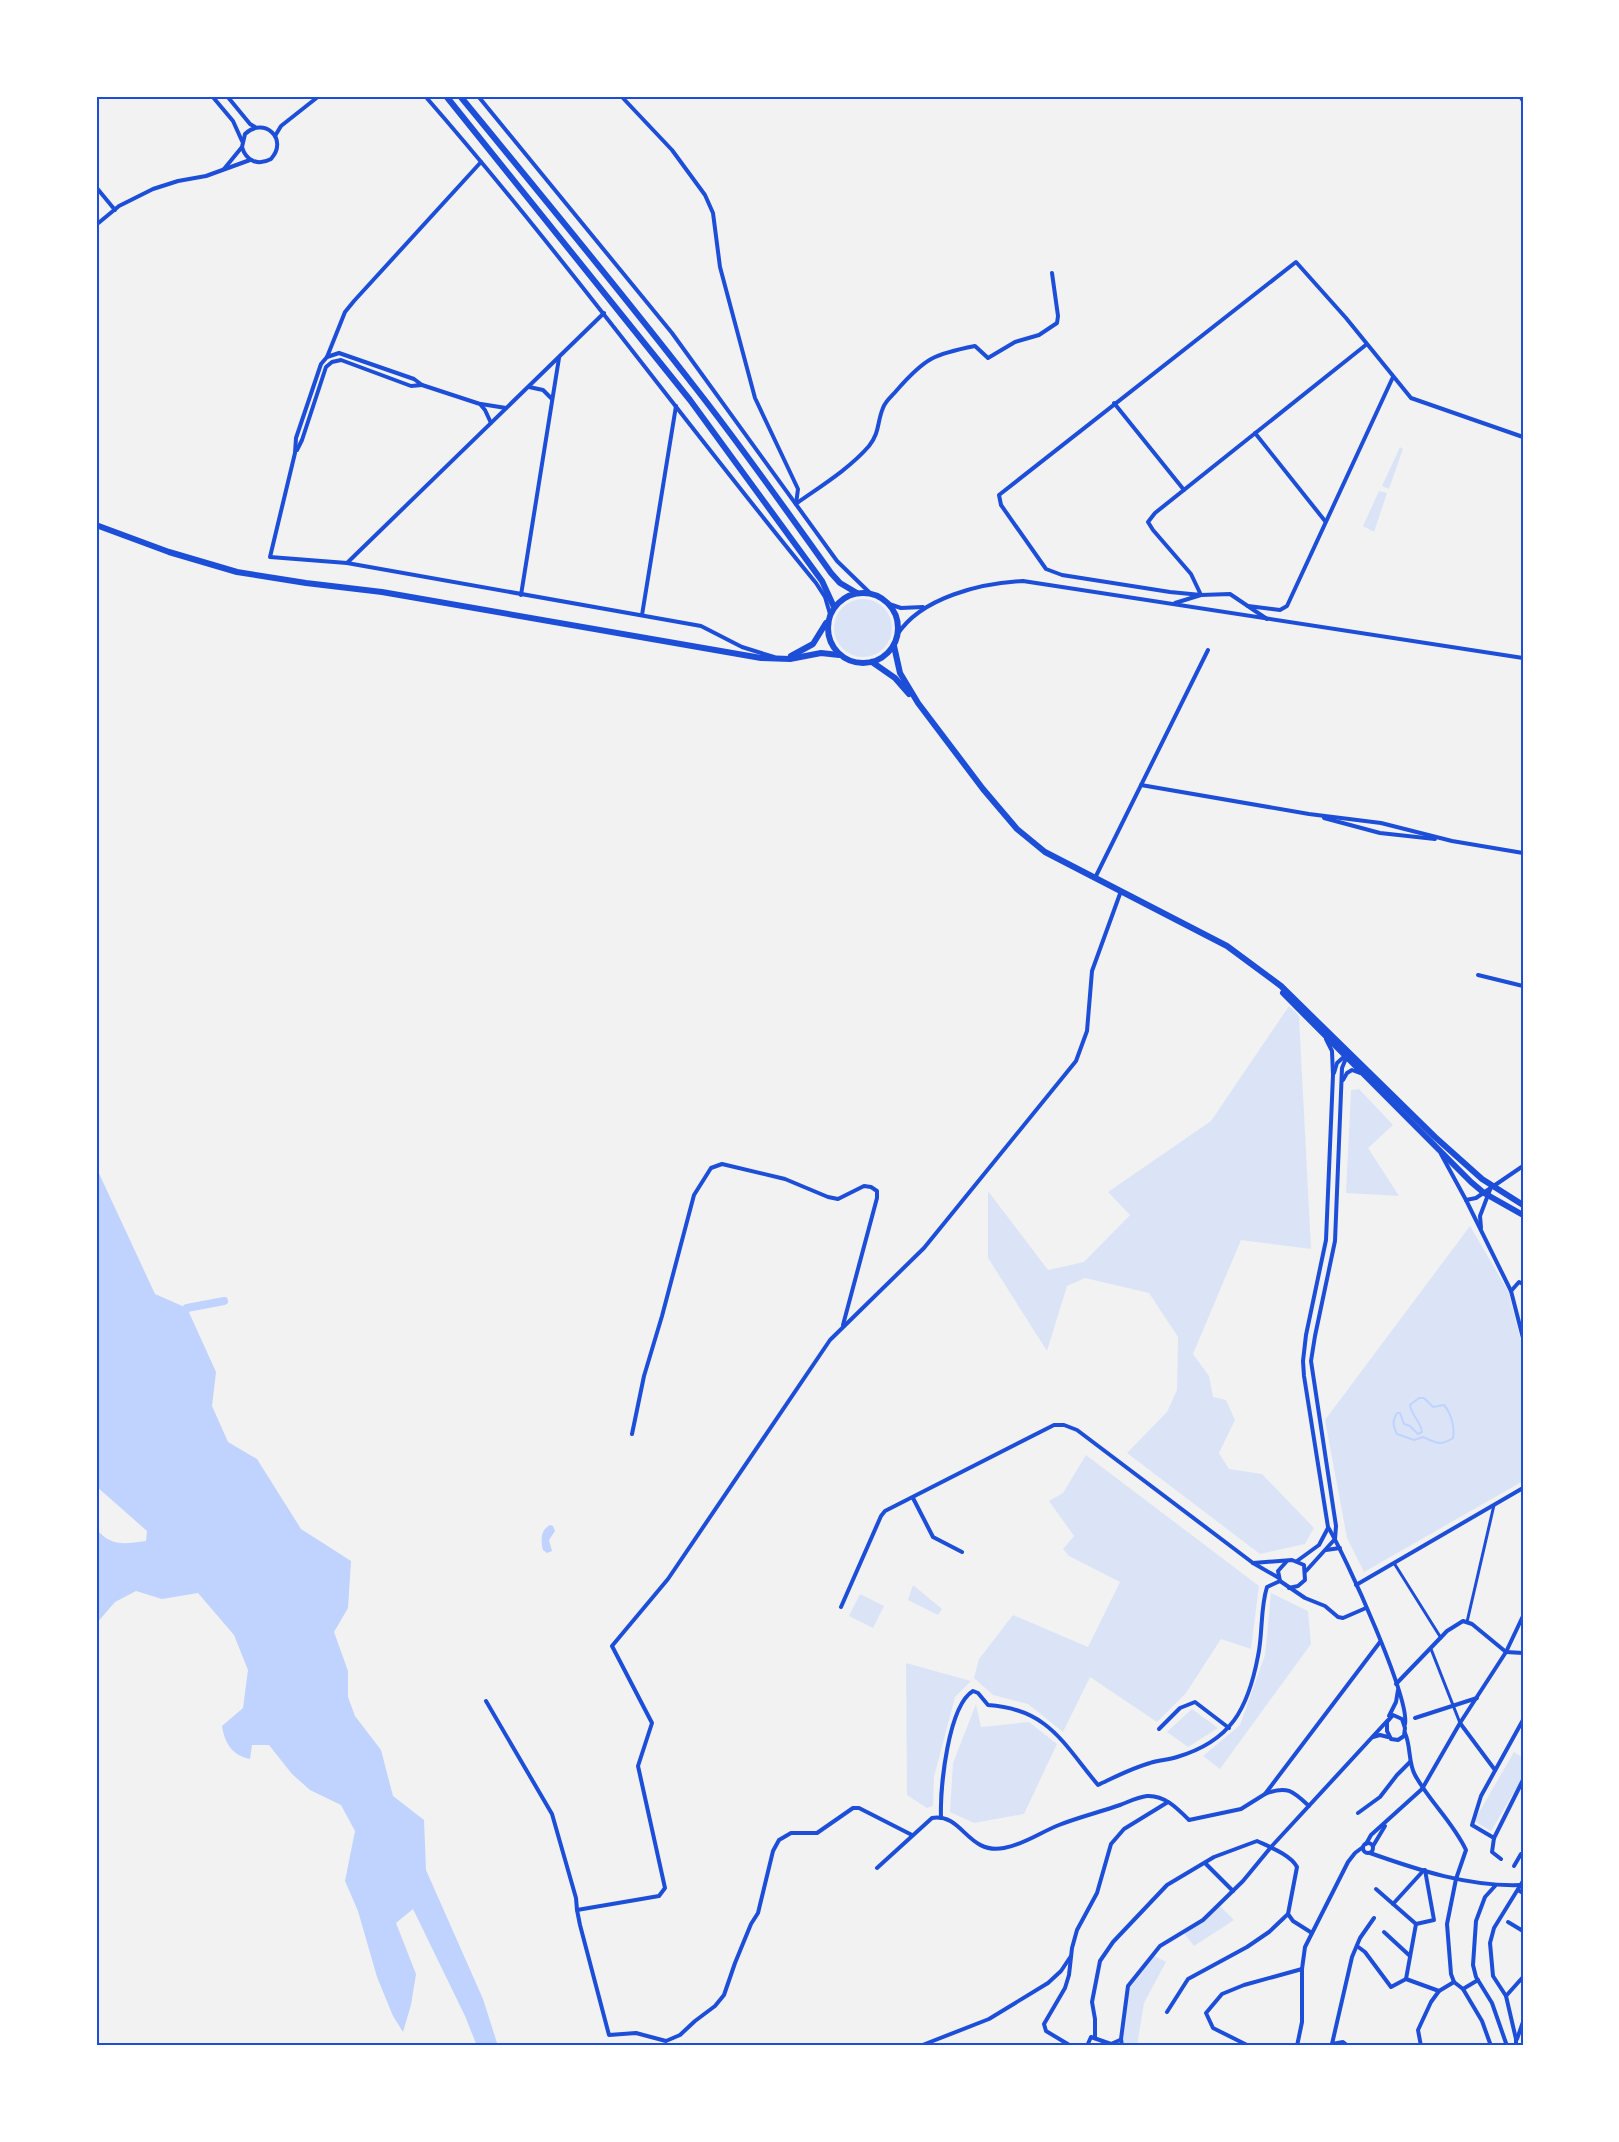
<svg xmlns="http://www.w3.org/2000/svg" width="1619" height="2142" viewBox="0 0 1619 2142" font-family="'Archivo Narrow',sans-serif">
<style>
.green{fill:#dbe4f7}
.water{fill:#bfd3fe}
.lines{fill:none;stroke-linecap:round;stroke-linejoin:round}
.stream{stroke:#bfd3fe;stroke-width:2}
.canal{stroke:#bfd3fe;stroke-width:8}
.pedestrian{stroke:#1d4ed8;stroke-width:3}
.minor{stroke:#1d4ed8;stroke-width:4}
.trunk{stroke:#1d4ed8;stroke-width:6}
.neatline{fill:none;stroke:#1d4ed8;stroke-width:2}
</style>
<rect width="100%" height="100%" fill="#f2f2f2"/>
<g class="green">
<path d="M1400,447l3,2 -14,40 -7,-3z"/>
<path d="M1379,491l8,2 -13,39 -11,-6z"/>
<circle cx="863" cy="628" r="29"/>
<path d="M1289,1006l10,10 12,233 -70,-9 -48,114 16,22 4,21 13,3 9,20 -16,33 10,16 33,5 52,54 -9,16 -45,10 -133,-101 40,-41 10,-22 1,-53 -29,-44 -64,-15 -18,8 -20,65 -59,-93v-67l60,79 36,-8 46,-47 -22,-23 103,-71z"/>
<path d="M1359,1089l34,36 -25,23 31,48 -53,-3 5,-103z"/>
<path d="M1470,1226l38,65 15,58v132l-159,91 -17,-34 -22,-118z"/>
<path d="M1086,1455l173,131 -8,63 -30,-10 -35,54 -29,29 -67,-45 -27,55 -35,-28 -35,-9 -19,-17 5,-19 34,-44 75,32 32,-65 -51,-26 -6,-7 11,-13 -25,-35 14,-8z"/>
<path d="M913,1585l29,24 -4,6 -30,-15z"/>
<path d="M1271,1593l37,18 3,33 -91,125 -17,-13 37,-31 25,-70z"/>
<path d="M860,1594l24,12 -11,22 -24,-12z"/>
<path d="M906,1663l65,18 -16,16 -21,80 -1,29 -6,2 -20,-13z"/>
<path d="M976,1704l5,23 48,-5 28,22 -33,70 -50,9 -24,-11 3,-49z"/>
<path d="M1192,1709l26,19 -30,19 -21,-15z"/>
<path d="M1514,1752l9,6v19l-32,54 -17,-10z"/>
<path d="M1219,1905l15,15 -40,26 -11,-14 20,-12z"/>
<path d="M1153,1955l13,7 -22,41 -7,43h-15l6,-60z"/>
</g>
<g class="water">
<path d="M96,1167l59,127 32,14 29,64 -4,34 16,36 29,17 44,70 50,32 -3,47 -14,24 14,39v26l7,19 26,34 12,46 31,24 2,50 57,129 15,47h-21l-12,-30 -52,-107 -17,14 20,51 -5,31 -8,27 -10,-16 -16,-39 -19,-66 -13,-30 10,-50 -14,-26 -31,-15 -18,-16 -23,-29h-17l-2,14c-18,-4 -25,-15 -28,-33l21,-18 5,-38 -14,-35 -36,-42 -36,6 -26,-8 -21,11 -19,22v-95c16,18 28,15 50,12l1,-10 -51,-45z"/>
<path d="M550,1525l3,1 2,5 -6,9 3,11 -5,2 -4,-3c-2,-9 -3,-20 7,-25z"/>
</g>
<g class="lines">
<path class="stream" d="M1419,1398h5l9,9 11,-2c7,8 11,22 9,33 -13,9 -18,4 -30,-1l-9,3 -17,-6c-4,-8 -5,-13 0,-21h3l4,11 6,2 8,8 4,-2c-1,-10 -11,-17 -12,-27z"/>
<path class="canal" d="M187,1308l37,-7"/>
<g class="pedestrian">
<path d="M1394,1563l47,75"/>
<path d="M1467,1622l27,-117"/>
<path d="M1431,1649l29,74"/>
</g>
<g class="minor">
<path d="M212,96l21,25 9,20"/>
<path d="M227,96l23,28 5,3"/>
<path d="M425,96c137,157 259,326 391,487l9,14 5,17"/>
<path d="M478,96l194,237 165,228 33,32"/>
<path d="M621,96l51,54 33,45 8,18 7,54 35,131 43,91 -2,15"/>
<path d="M1520,96l3,5"/>
<path d="M275,136l6,-10 38,-30"/>
<path d="M481,162l-127,139 -9,11 -18,45 -6,7 -25,74 -1,15 -25,104 77,6 354,63 41,21 32,10"/>
<path d="M224,169l18,-22 3,-13c19,-18 44,5 26,25 -13,7 -25,2 -29,-12"/>
<path d="M96,187l19,23"/>
<path d="M96,225l23,-19 34,-17 25,-8 28,-5 44,-16"/>
<path d="M1367,344l-212,169 -7,9 5,8 38,44 10,21 -31,-3 -108,-17 -16,-6 -45,-64 -2,-10 297,-233 50,56 65,80 112,39"/>
<path d="M422,385l58,19 5,6 6,13"/>
<path d="M529,387l14,3 9,9"/>
<path d="M1114,403l70,87"/>
<path d="M481,404l25,4"/>
<path d="M1255,433l70,88"/>
<path d="M297,450l5,-10 24,-73 6,-5 9,-2 70,26 11,-1 -8,-6 -75,-26 -12,4"/>
<path d="M797,503c24,-17 52,-34 72,-57 11,-14 8,-24 14,-38 2,-7 10,-13 14,-18 28,-32 37,-36 78,-44l13,12 27,-16 24,-7 18,-12 1,-7 -6,-43"/>
<path d="M347,563l257,-250"/>
<path d="M521,595l38,-237"/>
<path d="M1175,603l26,-8 29,-1 37,25"/>
<path d="M889,604l12,4 22,-1"/>
<path d="M1248,606l32,4 7,-4 106,-229"/>
<path d="M642,615l34,-209"/>
<path d="M897,635c24,-38 85,-52 126,-54l500,77"/>
<path d="M1141,785l168,29 72,9 71,18 71,12"/>
<path d="M1324,818l56,15 55,6"/>
<path d="M1095,878l113,-228"/>
<path d="M1478,975l45,11"/>
<path d="M1326,1039l6,12 1,24 -7,165 -20,95 -3,26 1,15 24,151c17,28 82,171 77,197"/>
<path d="M1334,1073l3,-10 9,-8"/>
<path d="M1343,1080l4,-7 5,-3 8,3"/>
<path d="M1441,1154l25,46 45,91 12,47"/>
<path d="M1466,1200l10,-2 47,-32"/>
<path d="M1481,1228l-1,-12 11,-29"/>
<path d="M1511,1291l8,-9 4,2"/>
<path d="M632,1434l12,-58 18,-60 32,-121 17,-27 11,-4 63,15 43,18 10,2 26,-13 7,1 6,4v7l-34,127"/>
<path d="M913,1498l20,39 29,15"/>
<path d="M1326,1550l14,-2"/>
<path d="M1287,1561l-9,10 2,10 25,17 20,8 13,11 5,1 23,-10"/>
<path d="M1297,1561l22,-16 9,-17"/>
<path d="M1253,1563l39,-3 12,5 1,15 -7,6 -9,2"/>
<path d="M1306,1571l29,-32 1,-13 -25,-165 4,-25 20,-95 7,-173 5,-12"/>
<path d="M1356,1585l167,-97"/>
<path d="M841,1607l40,-91 4,-5 169,-86h10l13,5 176,133 26,15"/>
<path d="M1506,1652l17,1"/>
<path d="M1396,1684l51,-53 16,-10 9,3 34,28"/>
<path d="M486,1701l66,113 24,84 1,12 3,15 29,110 27,-2 30,8 14,-6 15,-14 20,-15 9,-11 11,-32 16,-39 7,-11 15,-62 6,-11 12,-7h26l36,-25h6l53,27"/>
<path d="M1393,1715l9,4 3,9 -1,8 -6,4 -7,-1 -4,-8v-9z"/>
<path d="M1389,1716l7,-14 2,-12"/>
<path d="M1415,1718l62,-20"/>
<path d="M1460,1723l35,47"/>
<path d="M1159,1729l21,-21 15,-6 34,26"/>
<path d="M1405,1733c6,13 3,29 10,42 14,26 38,47 51,75l-10,29 -9,45 4,50 3,8 9,7 19,32 9,25"/>
<path d="M1373,1737l7,-2 8,2"/>
<path d="M1265,1794c22,-9 28,-3 44,12"/>
<path d="M1358,1813l22,-16 17,-22 13,-13"/>
<path d="M941,1817c-1,-29 7,-111 32,-126l5,2 10,12c60,4 75,38 110,80 17,-8 34,-17 52,-22 8,-3 18,-3 27,-6 54,-16 71,-48 81,-101 5,-23 2,-47 9,-69l13,-6"/>
<path d="M1494,1838l29,-58"/>
<circle cx="1368" cy="1848" r="5"/>
<path d="M1366,1844l5,-9 51,-46 38,-66 46,-71 17,-36"/>
<path d="M1373,1846l12,-20"/>
<path d="M1370,1853c48,17 99,34 151,32"/>
<path d="M1501,1859l-9,-7 2,-14 -22,-13 9,-29 42,-76"/>
<path d="M1205,1863l28,28"/>
<path d="M1514,1866l7,-12"/>
<path d="M877,1868l55,-50c31,-5 35,37 72,30 19,-3 37,-16 55,-23 20,-8 41,-13 61,-20 8,-3 18,-8 27,-9 18,-1 31,13 42,24l52,-11 24,-15 115,-152"/>
<path d="M1495,1886l-10,11 -9,24 -3,44 3,12 16,26 15,43"/>
<path d="M1376,1889l40,35 18,-4 -9,-50"/>
<path d="M1518,1890l5,3"/>
<path d="M1393,1904l31,-34"/>
<path d="M577,1910l82,-14 6,-8 -27,-122 14,-43 -40,-77 56,-67 162,-239 94,-92 152,-187 11,-30 5,-60 29,-80"/>
<path d="M1508,1922l15,9"/>
<path d="M1384,1932l26,24"/>
<path d="M1357,1946l8,6 26,35 15,-8 33,12"/>
<path d="M1406,1979l10,-55"/>
<path d="M1463,1989l15,-9"/>
<path d="M1506,1996l-13,-20 -3,-33 4,-15 29,-47"/>
<path d="M1167,2012l21,-33 59,-32 22,-15 19,-18"/>
<path d="M1095,2038v-19l-3,-17 8,-41 13,-19 54,-57 47,-28 43,-16c13,6 34,14 40,26l-9,47 5,7 19,12"/>
<path d="M1517,2039l6,-17"/>
<path d="M1332,2044l20,-87 8,-19 14,-20"/>
<path d="M920,2046l69,-27 59,-36 13,-12 10,-15"/>
<path d="M1071,2046l-25,-15 -2,-7 21,-36 4,-13 3,-27 5,-18 20,-37 14,-49 13,-15 44,-27"/>
<path d="M1087,2046l4,-9 20,7 9,-4"/>
<path d="M1122,2046l-1,-7 7,-53 32,-40 43,-26 40,-39 28,-34 117,-127"/>
<path d="M1249,2046l-36,-18 -7,-15 16,-19 22,-9 58,-16"/>
<path d="M1297,2046l5,-24v-53l3,-22 43,-85 7,-9 8,-6"/>
<path d="M1330,2046l2,-2 11,-2 5,4"/>
<path d="M1421,2046l-3,-16 13,-28 8,-11 15,-9"/>
<path d="M1516,2046v-7l-10,-43 17,-19"/>
</g>
<g class="trunk">
<path d="M446,96l244,304 132,181 12,26"/>
<path d="M460,96c79,96 158,192 234,290 48,61 92,124 137,187l9,10 17,10"/>
<path d="M96,525l73,27 68,20 69,11 76,9 379,66 29,1 31,-6 18,2"/>
<circle cx="863" cy="628" r="35"/>
<path d="M894,646l6,27 18,30 65,86 34,40 28,23 182,94 54,40 154,151 47,42 41,26"/>
<path d="M791,656l22,-12 13,-21"/>
<path d="M872,662l23,16 14,16"/>
<path d="M1283,993l188,189 13,11 39,22"/>
</g>
</g>
<rect width="1619" height="2142" fill="none" stroke="#ffffff" stroke-width="195"/>
<rect x="98" y="98" width="1424" height="1946" class="neatline"/>
</svg>
